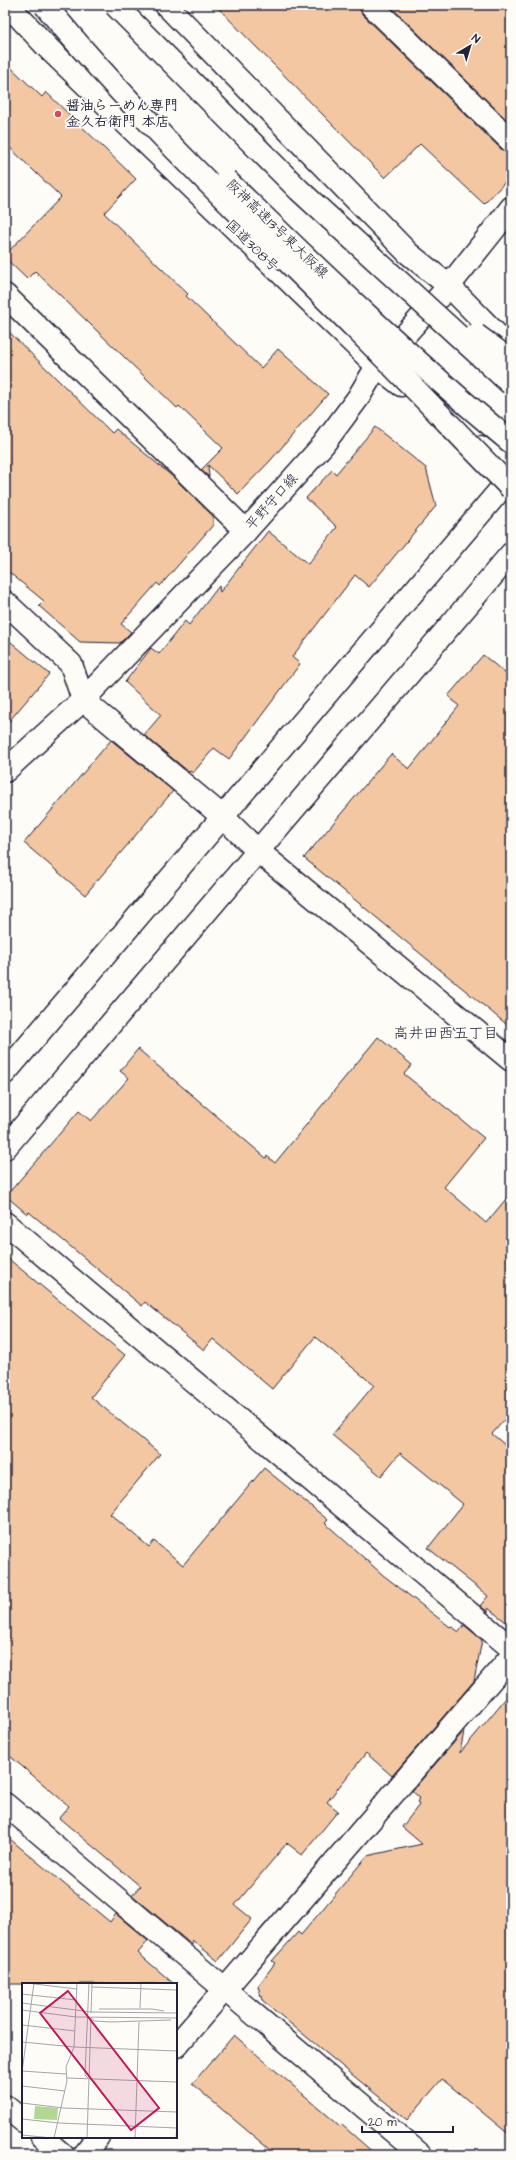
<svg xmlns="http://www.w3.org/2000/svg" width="516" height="2160" viewBox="0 0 516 2160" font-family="'Architects Daughter','Klee One',sans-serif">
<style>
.building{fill:#f3c7a2;stroke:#22223b}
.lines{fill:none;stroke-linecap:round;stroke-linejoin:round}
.minor-casing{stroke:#22223b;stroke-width:25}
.tertiary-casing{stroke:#22223b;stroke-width:25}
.secondary-casing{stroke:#22223b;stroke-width:25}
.trunk-casing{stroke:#22223b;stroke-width:25}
.minor{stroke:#fdfcf7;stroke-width:22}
.tertiary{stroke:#fdfcf7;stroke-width:22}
.secondary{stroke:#fdfcf7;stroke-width:22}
.trunk{stroke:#fdfcf7;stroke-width:22}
.motorway-bridge-casing{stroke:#22223b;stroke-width:25;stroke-linecap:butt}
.motorway-bridge{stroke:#fdfcf7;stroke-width:22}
.poi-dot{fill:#d1495b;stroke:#fdfcf7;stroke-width:1.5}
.labels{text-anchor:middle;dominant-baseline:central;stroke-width:3.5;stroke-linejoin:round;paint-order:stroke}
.poi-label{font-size:14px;font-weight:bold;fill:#22223b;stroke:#fdfcf7;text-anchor:start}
.street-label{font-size:14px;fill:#22223b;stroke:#fdfcf7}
.neighbourhood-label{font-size:15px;fill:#22223b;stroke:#fdfcf7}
.inset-road{fill:none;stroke:#a5a5ac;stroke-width:1}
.view{fill:#c2185b;fill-opacity:0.15;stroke:#c2185b;stroke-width:2}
.inset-edge{fill:none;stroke:#22223b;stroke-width:2}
</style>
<rect width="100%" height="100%" fill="#fdfcf7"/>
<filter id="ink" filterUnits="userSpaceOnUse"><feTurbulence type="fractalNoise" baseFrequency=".025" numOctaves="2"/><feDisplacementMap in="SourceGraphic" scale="8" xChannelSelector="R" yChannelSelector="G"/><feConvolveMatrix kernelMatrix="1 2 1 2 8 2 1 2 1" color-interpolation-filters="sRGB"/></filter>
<g filter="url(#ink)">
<g class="building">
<path d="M215,5h144l3,9 140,136 9,3v23l-27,28 -64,-60 -35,34z"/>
<path d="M389,5h122v119z"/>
<path d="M5,62l37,35 4,-5 90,87 -32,34 84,81 -2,2 75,72 17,-19 50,45 -58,67 -32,33 -30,-29 1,12 -8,-7 22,-22 -44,-42 -2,2 -142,-137 -8,8 -22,-21v-3l56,-58 -56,-54z"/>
<path d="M5,328l107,105 4,-4 57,48 40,39v9l-53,61 -3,-3 -36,41 10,8 -11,11 -40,-1 -41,-36 5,-5 -39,-32z"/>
<path d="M375,427l51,41 10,38 -67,81 -14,-12 -63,82 8,7 -71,95 -15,-11 -21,25 -3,-2 -1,1 -45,-37 17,-20 -36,-33 26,-34 8,6 26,-33 4,4 30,-39 1,6 48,-61 40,33 29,-37 -31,-29 26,-28 4,4z"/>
<path d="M5,637l44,37 -44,52z"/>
<path d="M483,655l28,23v350l-207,-170 87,-104 18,15 50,-63 -11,-10z"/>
<path d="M111,740l62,51 -88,104 -61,-52z"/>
<path d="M378,1037l34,28 -8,9 80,64 -40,49 42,36 25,-30v219l-19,22 19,16v176l-23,-18v4l-8,-6 8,-10 -60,-48 35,-44 -63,-51 -19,23 -49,-41 42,-50 -59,-48 -43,52 -59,-50 -9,11 -59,-48 -3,4 -113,-94 -2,2 -21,-18 73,-85 12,10 38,-43 -9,-7 18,-22 128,109 1,-2 8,7z"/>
<path d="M5,1256l120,99 -34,42 69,57 -50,60 39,33 5,-6 29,24 81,-97 64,52 -3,3 58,52 67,52 1,-1 8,6 5,-7 18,15 -8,41 -82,95 -26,-23 -39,49 11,9 -36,44 -15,-12 -52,62 17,14 -34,42 -26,-21v5l-60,-50 8,-9 -81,-68 10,-12 -64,-54z"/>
<path d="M511,1692v444l-69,-57 -35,41 -145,-120 -4,-14 17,-23 -3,-2 26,-29 3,3 66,-79 55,-12 -20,-17 17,-22 -2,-3 3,-4 -8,-7 52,-60 -4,22z"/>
<path d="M5,1835l105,87 6,-8 32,27 -10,12 36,31h-169z"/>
<path d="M234,2035l106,91 2,-1 34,30h-100l-84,-71z"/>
</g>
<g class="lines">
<g class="minor-casing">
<g id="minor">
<path d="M371,5l140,136"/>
<path d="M5,295l241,236"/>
<path d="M5,602l66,62 12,36 140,117 35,34 253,209"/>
<path d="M5,1223l506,425"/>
<path d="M5,1804l416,351"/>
<path d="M176,2046l335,-389"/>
<path d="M5,2106l18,15"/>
<path d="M42,2137l21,18"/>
<path d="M83,2155l15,-18"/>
</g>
</g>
<g class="tertiary-casing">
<g id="tertiary">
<path d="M5,1073l506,-596"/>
<path d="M5,1148l506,-594"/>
</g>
</g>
<g class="secondary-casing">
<path id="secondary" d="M5,771l78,-71 163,-169 77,-86 35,-47 19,-32 72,-80 62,-78"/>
</g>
<g class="trunk-casing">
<g id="trunk">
<path d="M8,5l40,43 329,318 24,19"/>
<path d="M166,5l242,248 41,33 62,63"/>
<path d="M480,447l31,24"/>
</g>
</g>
<use href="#minor" class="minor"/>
<use href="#tertiary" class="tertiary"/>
<use href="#secondary" class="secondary"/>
<use href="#trunk" class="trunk"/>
<g class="motorway-bridge-casing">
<g id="motorway-bridge">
<path d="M45,5c96,117 206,219 313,326 52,52 102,105 153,157"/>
<path d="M115,5l184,185 212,194"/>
<path d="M226,180c92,90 186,180 285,262"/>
<path d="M476,335l35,26"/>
</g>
</g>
<use href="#motorway-bridge" class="motorway-bridge"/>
</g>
</g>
<circle class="poi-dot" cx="58" cy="114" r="4"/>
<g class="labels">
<g class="poi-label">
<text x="66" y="106">醤油らーめん専門<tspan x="66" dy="16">金久右衛門 本店</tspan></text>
</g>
<g class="street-label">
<text transform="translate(277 229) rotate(44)">阪神高速13号東大阪線</text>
<text transform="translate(252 246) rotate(44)">国道308号</text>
<text transform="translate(272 502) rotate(-48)">平野守口線</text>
</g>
<g class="neighbourhood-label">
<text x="446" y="1033">高井田西五丁目</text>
</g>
</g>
<g transform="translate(22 1983)">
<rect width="155" height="155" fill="#fdfcf7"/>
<path d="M13,123l23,2 -1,12 -23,-1z" fill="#b1d893"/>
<path class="inset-road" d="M4,0l51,6M70,4l85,3M0,11l54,6M0,20l69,9 86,1M118,25l1,-25M77,26h53l12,2M0,27l54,7 101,1M69,30l1,-30M69,34l3,4 17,1 60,-2M0,42l53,6M0,59l52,5 103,4M0,88l44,3M0,89l12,-89M45,95l110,4M66,95l-3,-3 4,-92M0,103l43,5M0,120l41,5 114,4M0,136l37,4 118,5M0,152l30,3M32,155l13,-57 -1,-14 8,-20 3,-64M65,155l4,-120M113,155l4,-116M154,155l1,-16"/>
<path class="view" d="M46,8l91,117 -28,22 -91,-117z"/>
<rect width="155" height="155" class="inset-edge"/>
</g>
<rect width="516" height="2160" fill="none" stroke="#fdfcf7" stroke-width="20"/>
<rect x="10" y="10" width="496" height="2140" fill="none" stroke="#22223b" stroke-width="1.5" filter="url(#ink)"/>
<g transform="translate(470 46) rotate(38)" stroke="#fdfcf7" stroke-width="3" paint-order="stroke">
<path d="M0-3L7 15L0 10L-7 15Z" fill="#22223b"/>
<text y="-6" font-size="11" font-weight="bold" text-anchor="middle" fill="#22223b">N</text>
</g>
<path d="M362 2126v6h91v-6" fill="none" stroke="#22223b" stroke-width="2"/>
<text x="368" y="2126" font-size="12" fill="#22223b" stroke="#fdfcf7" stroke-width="3" paint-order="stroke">20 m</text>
</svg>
